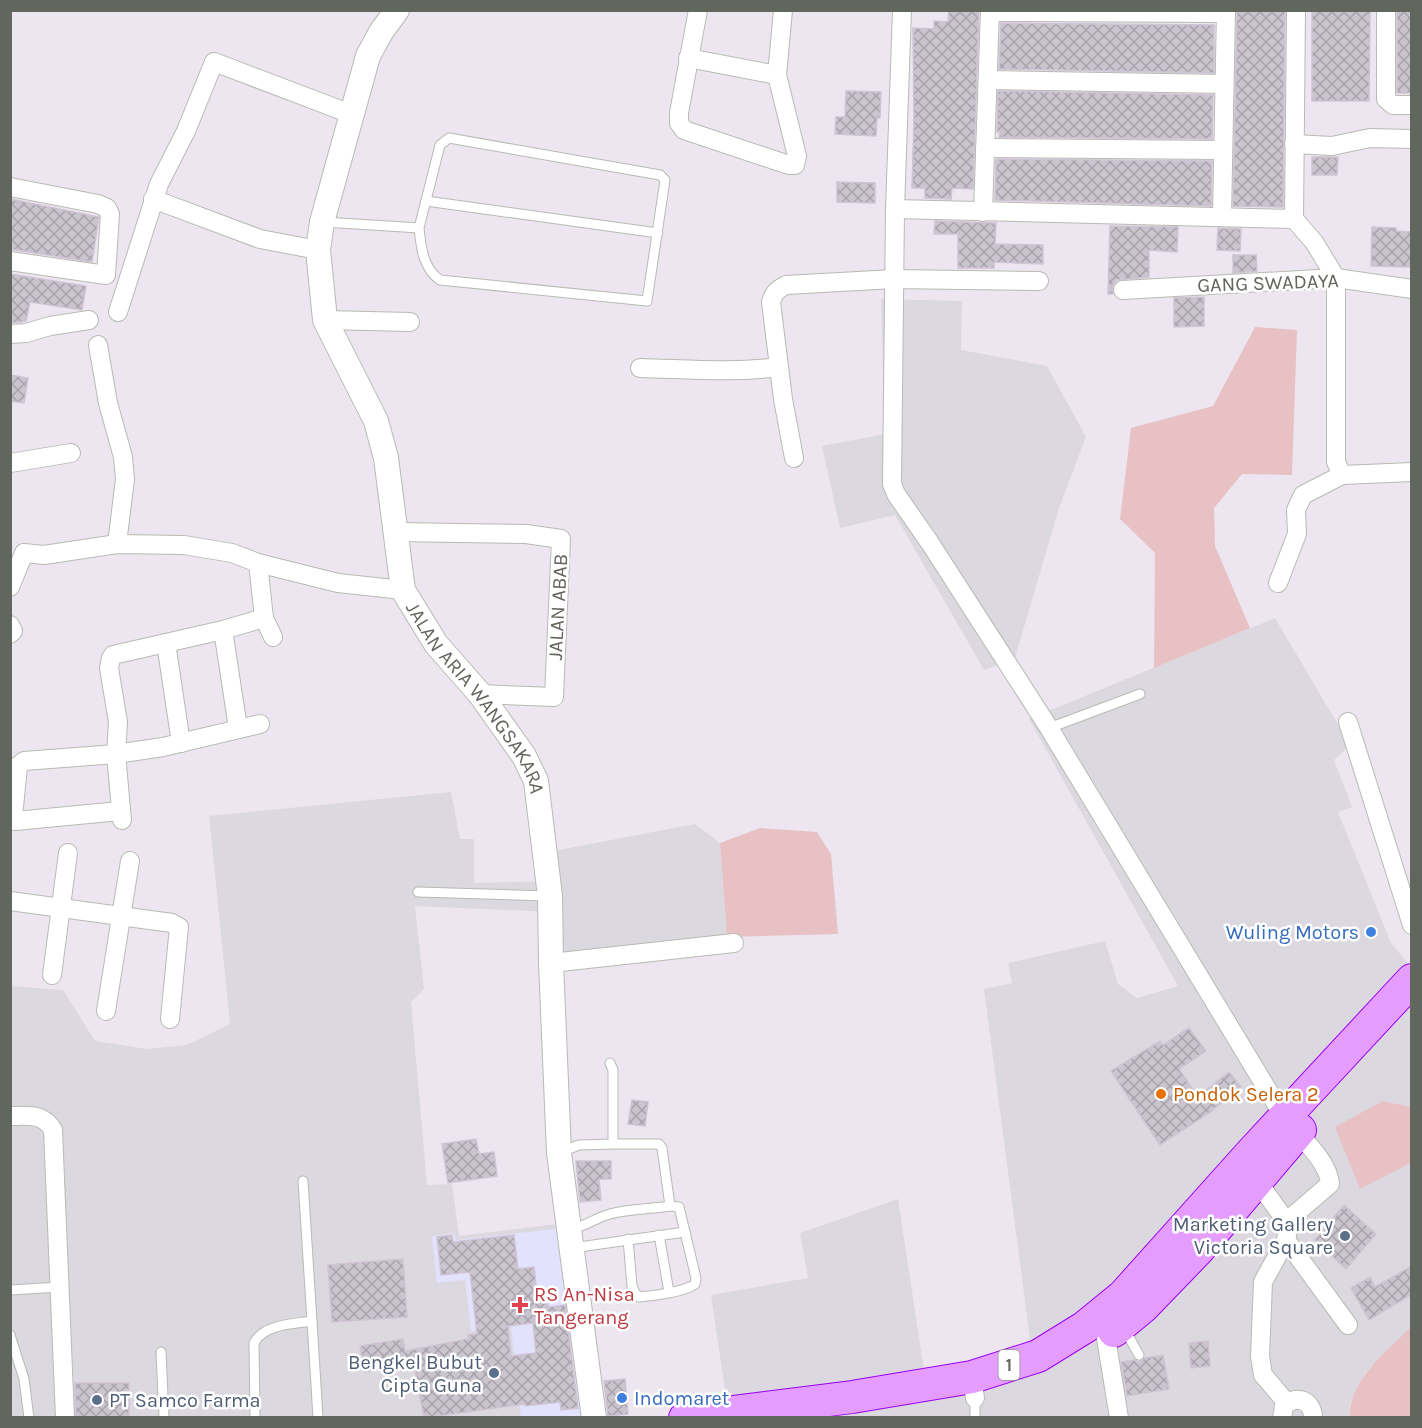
<svg xmlns="http://www.w3.org/2000/svg" width="1422" height="1428" viewBox="0 0 1422 1428" font-family="Karla,sans-serif">
<style>
.industrial{fill:#dcd8df}
.medical{fill:#e3e2fd}
.grass{fill:#e8c1c4}
.building{fill:url(#building-cross-hatch);stroke:#cfc3d5;stroke-width:1.5;fill-rule:evenodd}
.lines{fill:none;stroke-linecap:round;stroke-linejoin:round}
.service-casing{stroke:#b7bbb3;stroke-width:11}
.minor-casing{stroke:#b7bbb3;stroke-width:20}
.tertiary-casing{stroke:#b7bbb3;stroke-width:26}
.trunk-casing{stroke:#9a00f6;stroke-width:34}
.service{stroke:#fff;stroke-width:9}
.minor{stroke:#fff;stroke-width:18}
.tertiary{stroke:#fff;stroke-width:24}
.trunk{stroke:#e49dff;stroke-width:32}
.shop-dot{fill:#3f7fe0;stroke:#fff;stroke-width:2}
.food-dot{fill:#e8710a;stroke:#fff;stroke-width:2}
.service-dot{fill:#5c6f8a;stroke:#fff;stroke-width:2}
.health-dot{fill:#e0444e;stroke:#fff;stroke-width:2}
.labels{text-anchor:middle;dominant-baseline:central;stroke-width:5;stroke-linejoin:round;paint-order:stroke}
.shield{fill:#fff;stroke:#91958e;stroke-width:1.5}
.shield-label{font-size:18px;font-weight:bold;fill:#62675d}
.street-label{font-size:20px;fill:#62675d;stroke:#fff}
.shop-label{font-size:20px;fill:#366cbe;stroke:#fff;text-anchor:end}
.food-label{font-size:20px;fill:#c56008;stroke:#fff;text-anchor:start}
.service-label{font-size:20px;fill:#4e5e75;stroke:#fff;text-anchor:end}
.health-label{font-size:20px;fill:#be3a42;stroke:#fff;text-anchor:start}
</style>
<defs>
<pattern id="building-cross-hatch" width="8" height="8" patternUnits="userSpaceOnUse" patternTransform="scale(1.5)"><rect width="8" height="8" fill="#cac4ce"/><path d="M0 0l8 8M0 8l8-8" fill="none" stroke="#a7a3aa"/></pattern>
</defs>
<rect width="100%" height="100%" fill="#ede6f0"/>
<g class="industrial">
<path d="M881,299l81,2 -1,49 86,16 39,71 -27,71 -44,150 -31,12 -89,-155 -55,13 -18,-82 63,-12z"/>
<path d="M1275,618l75,127 -16,15 18,47 -14,5 53,131 20,24v140l-28,-6 -23,88 51,-26v164l-46,46 -15,30 -1,14h-620l-18,-122 97,-17 -8,-45 98,-34 27,178 106,-30 -47,-358 28,-6 -4,-20 97,-22 13,43 19,14 41,-12 -149,-267z"/>
<path d="M451,792l9,47h14v44l79,-2 -5,-29 147,-28 25,19 7,94 -173,20 -1,-45 -138,-6 9,83 -13,13 16,183 25,-1 7,52 107,-13 25,194h-580l-1,-431 53,4 32,51 52,8 40,-4 43,-21 -21,-208z"/>
</g>
<path class="medical" d="M564,1228l23,189h-66l-10,-90 -40,4 -6,-51 -28,3 -5,-47 22,-3 2,7z"/>
<g class="grass">
<path d="M1255,327l42,3 -5,145 -50,-1 -28,34 1,38 35,82 -96,40 1,-115 -35,-34 11,-91 82,-22z"/>
<path d="M760,828l57,4 14,22 7,80 -111,3 -7,-94z"/>
<path d="M1383,1101l28,6v56l-51,26 -25,-62z"/>
<path d="M1411,1327v90h-62c2,-39 36,-64 62,-90z"/>
</g>
<g class="building">
<path d="M949,10h30l-6,179 -21,-1 -1,11 -26,-1v-10h-13l2,-68 -1,-92 21,1v-8l14,1z"/>
<path d="M1237,10h48l-2,197 -50,-1z"/>
<rect x="1397" y="10" width="15" height="83"/>
<path d="M1312,11h58l-1,90h-57z"/>
<path d="M1001,23l213,2v48l-215,-4z"/>
<path d="M846,91l35,1 -1,26h-3l-1,18 -41,-2 1,-17h9z"/>
<path d="M998,91l215,4 -1,44 -213,-2 1,-5h-3z"/>
<path d="M1312,157h26l-1,18h-25z"/>
<path d="M998,159l214,2 -1,45 -216,-6 1,-40z"/>
<path d="M837,182l38,1v20l-38,-1z"/>
<path d="M10,199l89,18 -7,45 -82,-13z"/>
<path d="M935,221l61,2 -1,21 48,1v19l-49,-2v6h-36v-34h-24z"/>
<path d="M1110,226l68,1 -1,25 -28,-2v27l-32,3 -4,5v9h-5z"/>
<path d="M1372,227l24,1v3l16,1v35l-41,-1z"/>
<path d="M1218,228l23,1 -1,22 -23,-1z"/>
<path d="M1233,255h23l1,16 -24,2z"/>
<path d="M10,274l76,12 -4,24 -52,-8 -4,19 -16,2z"/>
<path d="M1204,297v29l-30,1v-29z"/>
<path d="M10,375l18,3 -4,25 -14,-2z"/>
<path d="M1189,1028l17,23 -27,18 19,28 31,-25 12,15 -32,26 -49,32 -49,-74 49,-30 3,4z"/>
<path d="M632,1100l16,2 -3,24 -17,-2z"/>
<path d="M476,1139l3,15 15,-2 3,24 -49,7 -6,-39z"/>
<path d="M576,1161h35v18h-12l2,21 -21,2z"/>
<path d="M1344,1205l32,29 -30,35 -31,-29z"/>
<path d="M452,1235l1,7 61,-7 4,34 16,-2 3,27 13,13 15,-2 13,103 -17,2 -1,-8 -35,4v-2l-101,14 -10,-53 -49,7 -5,-26 43,-7 2,12 63,-12v-4l9,-1 -7,-62 -29,3 -4,-38zM533,1323l3,30 -25,3 -3,-30z"/>
<path d="M403,1259l4,58 -75,5 -4,-57z"/>
<path d="M1412,1266v28l-43,26 -18,-32 19,-11 5,10z"/>
<path d="M1208,1341l2,25 -19,2 -2,-25z"/>
<path d="M1163,1355l6,34 -42,7 -6,-34 13,-2 5,2 6,-4z"/>
<path d="M625,1379l3,35 -20,2 -4,-35z"/>
<path d="M75,1383h54v35h-53z"/>
</g>
<g class="lines">
<g class="service-casing">
<g id="service">
<path d="M426,201l232,32"/>
<path d="M324,222l95,6 21,-83 9,-7 211,37 5,5 -18,121 -207,-21c-17,-12 -19,-32 -21,-52"/>
<path d="M1049,728l91,-34"/>
<path d="M418,892l130,4"/>
<path d="M613,1144h46l3,4 8,58"/>
<path d="M561,1152l18,-7 34,-1v-74l-3,-7"/>
<path d="M303,1181l9,140"/>
<path d="M571,1229c16,-3 24,-11 39,-15 19,-5 41,-5 60,-8l9,1 17,71 -1,6c-11,8 -42,12 -56,13l-4,-4 -3,-7 -4,-47"/>
<path d="M659,1235l10,57"/>
<path d="M572,1248l113,-16"/>
<path d="M10,1290l50,-3"/>
<path d="M1125,1330l14,25"/>
<path d="M10,1335l14,44 5,39"/>
<path d="M161,1352l3,66"/>
<path d="M975,1398v20"/>
<path d="M255,1418l-1,-75c10,-19 39,-19 58,-22l6,97"/>
</g>
</g>
<g class="minor-casing">
<g id="minor">
<path d="M698,10l-19,103v10l5,7 105,35h6l2,-9 -20,-81 6,-65"/>
<path d="M902,10l-7,199 -3,275 4,10 34,49 119,185 235,389c14,18 45,44 46,67l-43,37"/>
<path d="M1386,10v89l7,6h19"/>
<path d="M990,12l236,1"/>
<path d="M688,58l89,17"/>
<path d="M988,80l236,4"/>
<path d="M1294,144l38,2 38,-8 42,1"/>
<path d="M985,148l238,2"/>
<path d="M10,187l88,17 9,4 3,6 -4,61 -96,-14"/>
<path d="M153,199l107,40 58,11"/>
<path d="M895,209l399,10 2,-209"/>
<path d="M983,212l7,-202"/>
<path d="M1222,217l4,-207"/>
<path d="M1294,219l20,23 22,36v184l6,13 70,-3"/>
<path d="M1123,290l213,-12 76,11"/>
<path d="M118,312l41,-128 27,-53 28,-69 137,52"/>
<path d="M325,320l85,2"/>
<path d="M10,334l16,-1 24,-7 39,-6"/>
<path d="M98,345l10,58 15,54 2,22 -8,65"/>
<path d="M640,368c47,1 93,5 139,-1"/>
<path d="M794,458l-11,-59 -12,-97c3,-10 6,-12 15,-17l108,-6 145,2"/>
<path d="M10,463l61,-10"/>
<path d="M394,532l132,2 35,5 -7,158 -74,-3"/>
<path d="M258,563l6,55 9,19"/>
<path d="M1278,583l19,-49 -1,-24 7,-15 39,-20"/>
<path d="M10,587l14,-34 20,2 73,-11 67,1 48,8 26,10 80,20 65,7"/>
<path d="M10,625l3,6 -3,3"/>
<path d="M223,630l15,98"/>
<path d="M166,643l15,100"/>
<path d="M1348,722l64,203"/>
<path d="M120,811l-105,10 -2,-4 5,-51 6,-5 92,-7 47,-7 97,-23"/>
<path d="M122,820l-6,-66 2,-32 -9,-54 2,-10 2,-3 110,-25 41,-12"/>
<path d="M10,901l162,22 7,4 -9,92"/>
<path d="M551,963l183,-20"/>
<path d="M52,975l16,-122"/>
<path d="M106,1011l24,-150"/>
<path d="M10,1116c18,0 34,-3 43,14l12,288"/>
<path d="M1257,1181l32,44 -3,15 -23,42 -3,74 3,19 24,28"/>
<path d="M1286,1240l62,85"/>
<path d="M1106,1338l13,80"/>
<path d="M972,1377l3,21"/>
<path d="M1282,1418l2,-12c12,-12 29,-6 29,12"/>
</g>
</g>
<g class="tertiary-casing">
<g id="tertiary">
<path id="s1" d="M397,10l-16,22 -13,24 -46,166 -4,28 7,70 51,101 10,37 17,132 33,54 44,50 44,62 12,25 14,115 1,67 8,190 35,265"/>
</g>
</g>
<g class="trunk-casing">
<g id="trunk">
<path d="M1114,1331l29,-24 55,-57 102,-120"/>
<path d="M685,1418l167,-21 120,-20 66,-21 47,-29 38,-31 129,-144 160,-172"/>
</g>
</g>
<use href="#service" class="service"/>
<use href="#minor" class="minor"/>
<use href="#tertiary" class="tertiary"/>
<use href="#trunk" class="trunk"/>
</g>
<g class="shop-dot">
<circle cx="1371" cy="932" r="6"/>
<circle cx="622" cy="1398" r="6"/>
</g>
<circle class="food-dot" cx="1161" cy="1094" r="6"/>
<g class="service-dot">
<circle cx="1345" cy="1236" r="6"/>
<circle cx="494" cy="1373" r="6"/>
<circle cx="97" cy="1400" r="6"/>
</g>
<path class="health-dot" d="M517 1296h6v6h6v6h-6v6h-6v-6h-6v-6h6z"/>
<g class="labels">
<rect class="shield" x="998.5" y="1350" width="21" height="30" rx="4.5"/>
<g class="shield-label">
<text x="1009" y="1365">1</text>
</g>
<g class="street-label">
<text transform="translate(1268 283) rotate(-2)">GANG SWADAYA</text>
<text transform="translate(558 607) rotate(-87)">JALAN ABAB</text>
<text stroke="none"><textPath href="#s1" startOffset="741">JALAN ARIA WANGSAKARA</textPath></text>
</g>
<g class="shop-label">
<text x="1359" y="932">Wuling Motors</text>
<text x="634" y="1398" text-anchor="start">Indomaret</text>
</g>
<g class="food-label">
<text x="1173" y="1094">Pondok Selera 2</text>
</g>
<g class="service-label">
<text x="1333" y="1224">Marketing Gallery<tspan x="1333" dy="23">Victoria Square</tspan></text>
<text x="482" y="1362">Bengkel Bubut<tspan x="482" dy="23">Cipta Guna</tspan></text>
<text x="109" y="1400" text-anchor="start">PT Samco Farma</text>
</g>
<g class="health-label">
<text x="534" y="1294">RS An-Nisa<tspan x="534" dy="23">Tangerang</tspan></text>
</g>
</g>
<rect width="1422" height="1428" fill="none" stroke="#62675d" stroke-width="24"/>
</svg>
